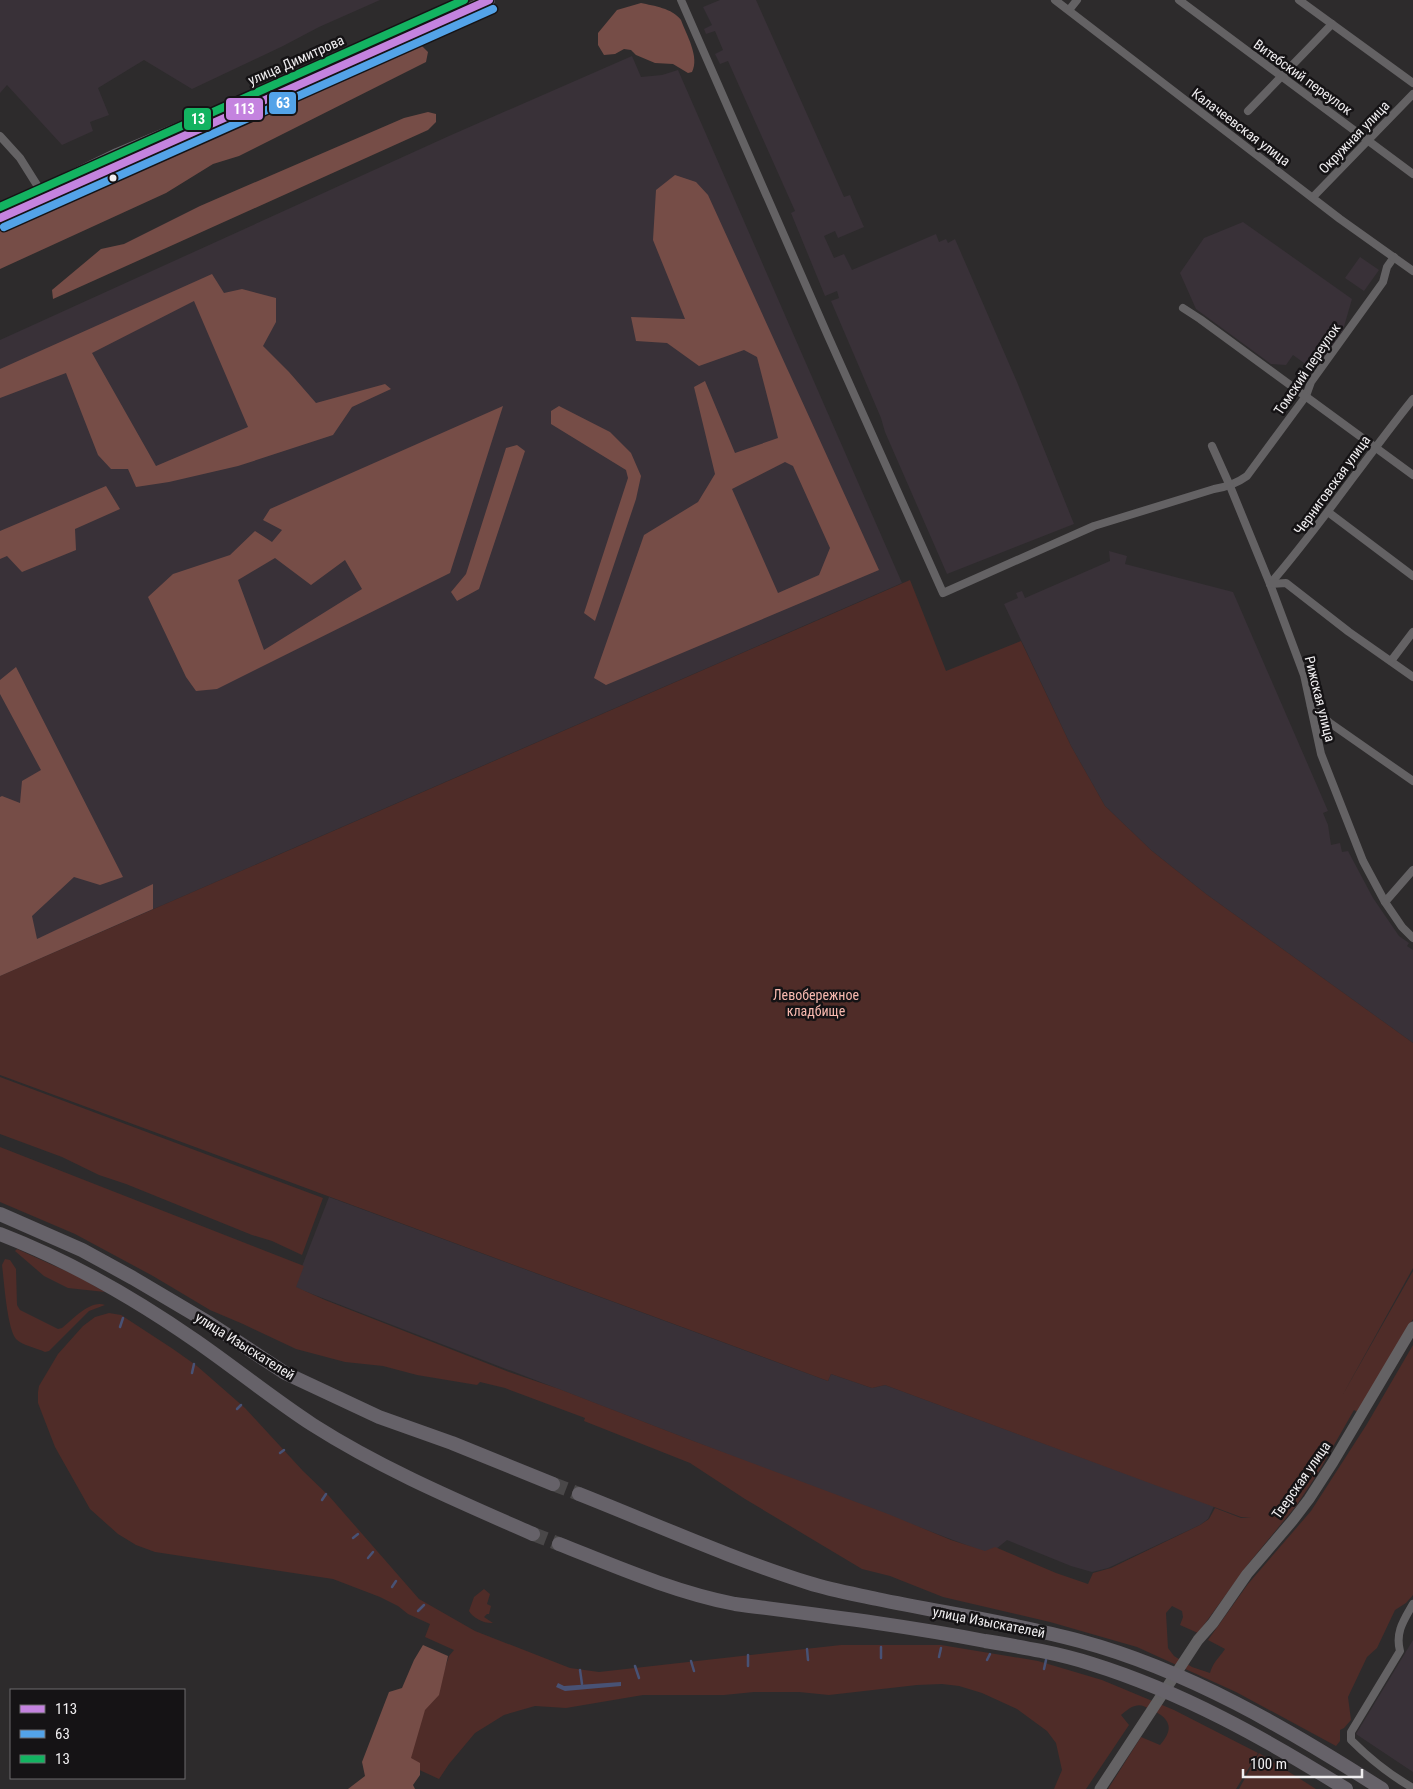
<svg xmlns="http://www.w3.org/2000/svg" width="1413" height="1789" viewBox="0 0 1413 1789" font-family="'Roboto Condensed',sans-serif">
<style>
.built{fill:#393138}
.green{fill:#4f2c28}
.forest{fill:#764d47;fill-rule:evenodd}
.water{fill:#485275}
.lines{fill:none;stroke-linecap:round;stroke-linejoin:round}
.stream{stroke:#485275;stroke-width:2.5}
.highway-tunnel{stroke:#4a4849;stroke-width:14;stroke-dasharray:14 7;stroke-linecap:butt}
.street{stroke:#646264;stroke-width:8}
.secondary{stroke:#646264;stroke-width:11}
.primary{stroke:#68666b;stroke-width:12}
.highway{stroke:#666269;stroke-width:14}
.bus-1-casing{stroke:#151315;stroke-width:11}
.bus-2-casing{stroke:#151315;stroke-width:11}
.bus-3-casing{stroke:#151315;stroke-width:11}
.bus-1{stroke:#c483df;stroke-width:8}
.bus-2{stroke:#53a3e8;stroke-width:8}
.bus-3{stroke:#13b361;stroke-width:8}
.bus-dot{fill:#f0eef0;stroke:#151315;stroke-width:2}
.labels{text-anchor:middle;dominant-baseline:central;stroke-width:5;stroke-linejoin:round;paint-order:stroke}
.street-label{font-size:14px;fill:#f0eef0;stroke:#151315}
.park-label{font-size:14px;fill:#f8b9af;stroke:#151315}
.line-badge{stroke:#151315;stroke-width:2}
.badge-label{font-size:14px;text-anchor:middle;font-weight:bold;fill:#fff}
</style>
<rect width="100%" height="100%" fill="#2d2b2c"/>
<g class="built">
<path d="M0,0h380l-61,27 -36,19 -91,43 -48,-29 -46,28 11,27 -19,7 3,9 -31,14 -55,-60 -7,8z"/>
<path d="M720,0h36l88,197 6,-2 5,12 9,20 -26,11 -3,-7 -11,5 10,22 10,-4 8,16 84,-36 3,8 7,-3 2,4 7,-4 62,143 57,142 -127,50 -62,-142 -4,-14 -50,-117 8,-3 -2,-7 -12,5 -34,-83 4,-2 -67,-150 -8,3 -5,-10 8,-4 -8,-19 -9,3 -2,-5 8,-4 -9,-18z"/>
<path d="M632,56l9,21 21,-2 16,-5 224,513 -902,393v-636l449,-204z"/>
<path d="M1243,222l109,77 -9,31 -28,41 -22,-16 -7,10 -15,-1 -75,-55 -16,-36 24,-35z"/>
<path d="M1360,257l19,13 -15,21 -19,-13z"/>
<path d="M1109,551l18,5 -2,8 108,28 95,219 -5,2 5,12 3,20 9,-2 2,9 6,-1 25,47 26,38 10,7 -2,3 6,4v93l-207,-149 -54,-43 -47,-45 -34,-60 -67,-142 14,-6 -2,-5 6,-2 3,7 85,-37z"/>
<path d="M329,1197l499,184 3,-7 41,14 13,-3 329,121 -6,13 -8,6 -92,43 -16,4 -21,-6 -64,-26 -17,14 -196,-74 -500,-193z"/>
<path d="M1413,1640v132l-57,-38z"/>
</g>
<g class="green">
<path d="M910,580l36,91 75,-30 50,105 34,60 47,45 54,43 207,149v225l-71,128 71,-125v48l-55,93 -4,-2 -36,63 -22,33 -47,57 -51,70 -18,-8 3,-8 -1,-6 -10,-5 -6,7 2,35 6,8 18,11 18,6c3,-11 9,-15 15,-24l-17,-9 40,-56 63,-73 56,-87 46,-79v250l-7,8 -11,7 -18,38 -10,9 -19,40 3,23 -7,8 -4,2v11l-4,5 -100,-54 -99,-45 -87,-25 -107,-25 -53,-21 -28,-7 -117,-70 -55,-36 -106,-42 1,-3 -80,-30 -25,-6 -3,3 -60,-10 -34,-9 -38,-4 -49,-13 -53,-25 -33,-14 -57,-34 -78,-42 -75,-32v-55l304,119 -8,21 29,13 184,72 50,17 129,50 200,75 63,26 34,11 10,-4 61,26 32,11 5,-11 18,-5 89,-43 9,-6 6,-11 26,10h10l-10,-1 -356,-132 -13,3 -41,-14 -3,7 -828,-306v-99z"/>
<path d="M0,1077l323,121 -21,57 -30,-14 -20,-6 -126,-51 -27,-9 -37,-18 -62,-23z"/>
<path d="M17,1249l60,27 28,16 -37,-4 -24,-12 -29,-25z"/>
<path d="M5,1259l5,1 6,9 1,36 3,5 38,19 4,-1c11,-9 29,-29 43,-23l-16,6 -40,40 -4,1c-8,-4 -24,-7 -29,-13 -9,-11 -12,-59 -14,-74z"/>
<path d="M109,1313l12,2 52,34 24,17 48,42 58,63 26,25 90,103 56,32 95,37 29,4 242,-27h100l97,16 64,19 72,30 84,43 -22,36h-128l33,-52 19,8c15,-17 10,-27 -10,-36 -5,-2 -9,-5 -15,-3 -5,1 -9,5 -14,9l8,10 -43,64h-32l8,-19 -6,-27 -9,-12 -30,-22 -35,-16 -23,-7 -17,-2 -25,1 -88,10 -30,-3h-45l-30,3h-81l-77,13 -31,-2 -31,9 -29,18 -26,31 -10,15 -39,-18 20,-47 15,-17 14,-41 5,-6 -29,-13 5,-13 -22,-10 -10,-8 -18,-9 -47,-18 -178,-27 -19,-7 -18,-11 -28,-25 -35,-62 -17,-44v-11l1,-6 19,-32 25,-28 12,-9z"/>
<path d="M484,1589l6,5 -3,10 4,2 -2,8h-2l-3,3 9,6c-8,1 -20,-5 -24,-12l5,-14z"/>
<path d="M1259,1753l57,36h-77z"/>
</g>
<g class="forest">
<path d="M641,3c13,3 31,5 40,17 5,14 19,37 11,52l-4,1 -15,-9 -18,-1 -19,-8 -5,-5 -7,-1 -9,5 -11,1 -6,-10v-12l19,-23z"/>
<path d="M419,43l9,9 -2,10 -187,94 -26,8 -47,29 -166,76v-41l412,-184z"/>
<path d="M428,112l8,2v8l-8,8 -375,169 -1,-9 49,-41 23,-5 76,-38 204,-88z"/>
<path d="M675,175l21,7 12,13 171,375 -273,115 -12,-7 50,-143 54,-33 17,-28 -21,-87 11,-6 30,72 43,-15 -21,-81 -13,-7 -45,16 -32,-23 -31,-2 -5,-24 54,2 -32,-79 3,-50zM785,462l8,4 37,82 -11,27 -41,18 -46,-104z"/>
<path d="M212,274l12,19 18,-4 34,9v24l-13,24 26,26 27,31 69,-19 6,5 -39,18 -19,28 -95,31 -69,16 -33,5 -8,-18h-17l-13,-14 -32,-82 -66,25v-29zM194,301l54,126 -92,39 -64,-113z"/>
<path d="M503,406l-53,167 -233,116 -21,2 -10,-14 -38,-80 25,-23 57,-19 25,-24 17,11 10,-12 -19,-10 7,-11zM275,558l36,27 34,-25 17,29 -98,61 -26,-70z"/>
<path d="M559,406l51,26 21,21 10,23 -5,23 -41,122 -11,-8 44,-135 -2,-8 -75,-46v-13z"/>
<path d="M517,445l8,6 -46,138 -22,12 -6,-9 15,-18 40,-126z"/>
<path d="M106,486l14,23 -45,20 1,21 -54,22 -15,-16 -7,3v-28z"/>
<path d="M16,667l107,210 -23,8 -26,-8 -42,39 5,23 116,-55v25l-153,67v-179l2,-1 18,7 2,-22 19,-11 -41,-76v-14z"/>
<path d="M423,1645l25,11 -9,39 -14,15 -14,48 9,5v12l-7,10 2,4h-67l17,-13 -3,-14 27,-70 13,-4 12,-28z"/>
</g>
<path class="water" d="M621,1682v4l-56,5 -9,-4 2,-4 6,3z"/>
<g class="lines">
<g class="stream">
<path d="M120,1327l3,-9"/>
<path d="M192,1373l2,-9"/>
<path d="M237,1409l4,-4"/>
<path d="M280,1453l4,-3"/>
<path d="M322,1500l4,-6"/>
<path d="M353,1538l5,-4"/>
<path d="M368,1558l5,-6"/>
<path d="M392,1587l4,-6"/>
<path d="M418,1611l6,-6"/>
<path d="M881,1647v11"/>
<path d="M807,1649l1,11"/>
<path d="M748,1655v11"/>
<path d="M939,1657l2,-9"/>
<path d="M987,1660l3,-6"/>
<path d="M691,1661l3,10"/>
<path d="M635,1666l4,12"/>
<path d="M1044,1669l2,-9"/>
<path d="M580,1670l2,14"/>
</g>
<g class="highway-tunnel">
<path d="M553,1484l26,10"/>
<path d="M533,1534l26,10"/>
</g>
<g class="street">
<path d="M681,0l147,336 115,257 151,-67 120,-37c13,-2 22,-5 33,-13l59,-80 5,-14 72,-100 4,-15 7,-10"/>
<path d="M1055,0l285,219 73,52"/>
<path d="M1179,0l234,174"/>
<path d="M1299,0l114,83"/>
<path d="M1069,10l8,-10"/>
<path d="M1248,111l84,-87"/>
<path d="M0,136l20,22 22,35"/>
<path d="M1313,197l100,-103"/>
<path d="M1183,308l17,11 213,156"/>
<path d="M1212,446l18,40 40,98 34,91 17,79 42,107 22,41 17,25 11,11"/>
<path d="M1328,512l85,64"/>
<path d="M1270,584c51,-59 94,-124 143,-185"/>
<path d="M1270,584l16,-1 63,49 64,45"/>
<path d="M1391,661l22,-29"/>
<path d="M1311,706l19,17 83,58"/>
<path d="M1385,902l28,-32"/>
<path d="M1413,1604c-9,16 -18,28 -13,47l-49,81v8c19,19 39,35 62,48"/>
</g>
<path class="secondary" d="M1100,1789l98,-149 15,-17 34,-49 46,-54 16,-21 24,-37 80,-135"/>
<g class="primary">
<path d="M37,193l80,-39 109,-46"/>
<path d="M0,218l489,-218"/>
</g>
<g class="highway">
<path d="M0,1214l82,36 51,28 76,45 76,50 94,44 73,26 101,41"/>
<path d="M0,1234c70,27 134,64 196,107 39,27 77,58 117,84 69,44 145,76 220,109"/>
<path d="M579,1494c76,30 153,65 230,89 22,7 45,11 68,16 67,14 137,24 203,42 108,29 208,88 302,148"/>
<path d="M559,1544c58,23 115,48 176,60 84,11 167,21 250,37 36,6 73,12 107,23 90,28 174,75 254,125"/>
</g>
<g class="bus-1-casing">
<path id="bus-1" d="M0,218l489,-218"/>
</g>
<g class="bus-2-casing">
<path id="bus-2" d="M4,227l489,-218"/>
</g>
<g class="bus-3-casing">
<path id="bus-3" d="M0,207l464,-207"/>
</g>
<use href="#bus-1" class="bus-1"/>
<use href="#bus-2" class="bus-2"/>
<use href="#bus-3" class="bus-3"/>
</g>
<circle class="bus-dot" cx="113" cy="178" r="4.5"/>
<g class="labels">
<g class="street-label">
<text transform="translate(296 60) rotate(-24)">улица Димитрова</text>
<text transform="translate(1303 77) rotate(36)">Витебский переулок</text>
<text transform="translate(1241 127) rotate(37)">Калачеевская улица</text>
<text transform="translate(1354 137) rotate(-46)">Окружная улица</text>
<text transform="translate(1307 369) rotate(-56)">Томский переулок</text>
<text transform="translate(1332 485) rotate(-54)">Черниговская улица</text>
<text transform="translate(1320 699) rotate(76)">Рижская улица</text>
<text transform="translate(245 1346) rotate(32)">улица Изыскателей</text>
<text transform="translate(1301 1480) rotate(-55)">Тверская улица</text>
<text transform="translate(989 1622) rotate(11)">улица Изыскателей</text>
</g>
<g class="park-label">
<text x="816" y="995">Левобережное<tspan x="816" dy="16">кладбище</tspan></text>
</g>
</g>
<g class="line-badge">
<rect x="268" y="91" width="29" height="24" rx="5" fill="#53a3e8"/>
<rect x="225" y="97" width="39" height="24" rx="5" fill="#c483df"/>
<rect x="183" y="107" width="29" height="24" rx="5" fill="#13b361"/>
</g>
<g class="badge-label">
<text x="283" y="108">63</text>
<text x="244" y="114">113</text>
<text x="198" y="124">13</text>
</g>
<rect x="10" y="1689" width="175" height="90" fill="#151315" stroke="#6d6b6d"/>
<rect x="20" y="1705" width="25" height="8" fill="#c483df" stroke="#6d6b6d"/>
<text x="55" y="1714" font-size="15" fill="#f0eef0">113</text>
<rect x="20" y="1730" width="25" height="8" fill="#53a3e8" stroke="#6d6b6d"/>
<text x="55" y="1739" font-size="15" fill="#f0eef0">63</text>
<rect x="20" y="1755" width="25" height="8" fill="#13b361" stroke="#6d6b6d"/>
<text x="55" y="1764" font-size="15" fill="#f0eef0">13</text>
<path d="M1243 1769v8h119v-8" fill="none" stroke="#f0eef0" stroke-width="2.5"/>
<text x="1250" y="1769" font-size="15" fill="#f0eef0" stroke="#151315" stroke-width="4" paint-order="stroke">100 m</text>
</svg>
